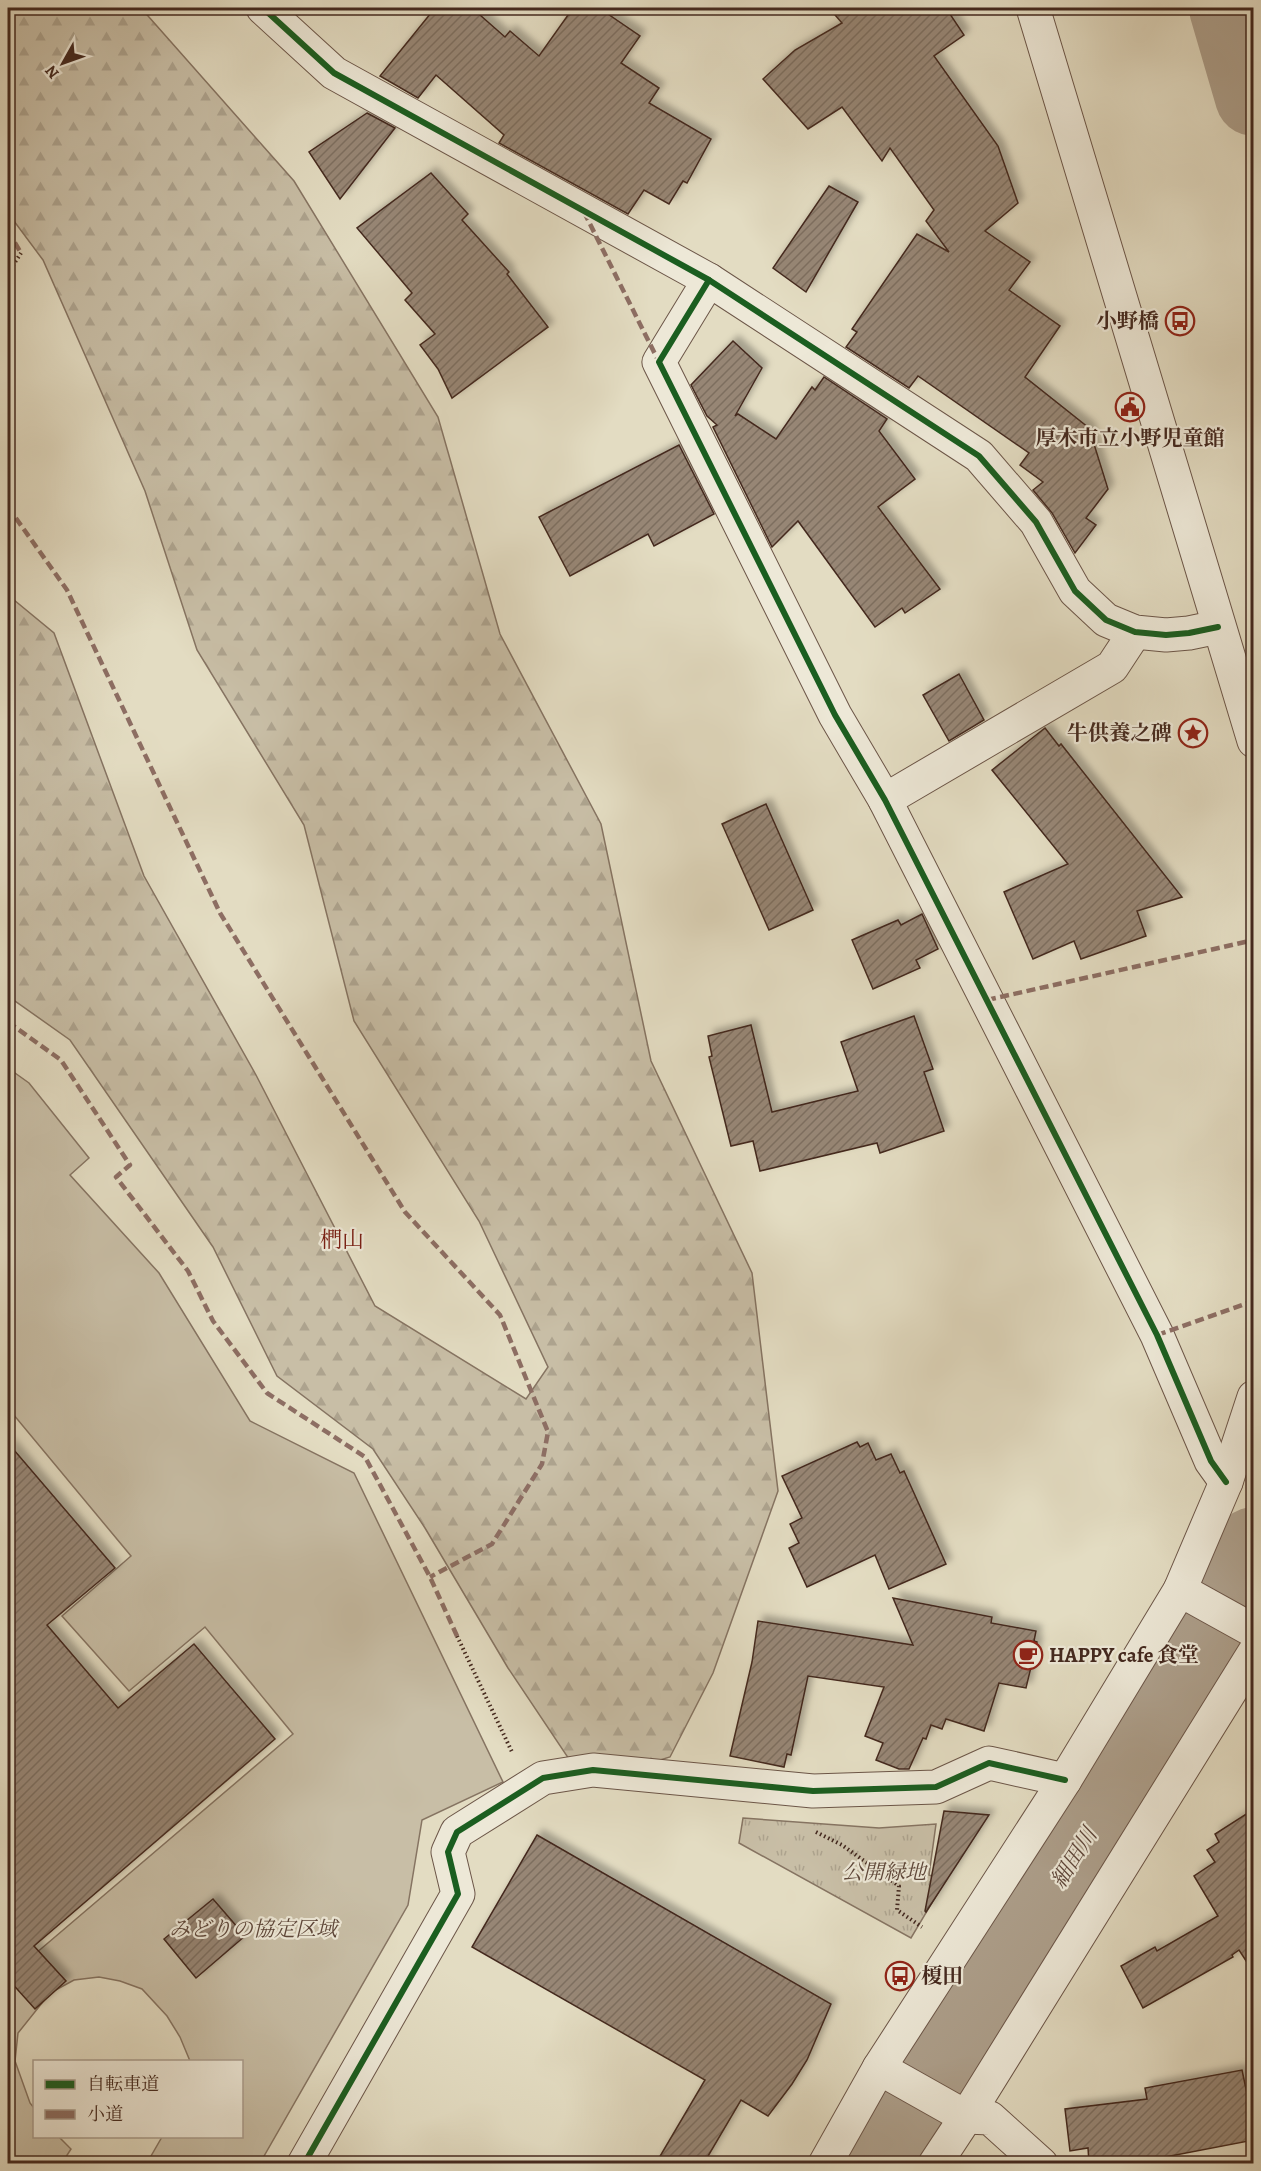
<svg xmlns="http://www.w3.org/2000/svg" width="1261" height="2171" viewBox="0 0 1261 2171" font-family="Alegreya,'Noto Serif JP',serif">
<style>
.grass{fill:url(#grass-tufts);stroke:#867462;stroke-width:1.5}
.forest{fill:url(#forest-firs);stroke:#867462;stroke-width:1.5}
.garden{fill:#c8bea6;stroke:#867462;stroke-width:1.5}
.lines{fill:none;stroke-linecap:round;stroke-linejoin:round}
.river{stroke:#ad9f8b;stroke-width:78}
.building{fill:url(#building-hatch);stroke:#44291f;stroke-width:1.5;filter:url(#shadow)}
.minor-casing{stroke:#6c5648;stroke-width:35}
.tertiary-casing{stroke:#6c5648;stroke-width:35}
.path{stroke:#44291f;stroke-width:4;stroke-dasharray:1.5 3;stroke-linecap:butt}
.minor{stroke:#ede8d7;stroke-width:33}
.tertiary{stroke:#ede8d7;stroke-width:33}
.quiet{stroke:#8d6e63;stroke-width:4.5;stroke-dasharray:9 4.5;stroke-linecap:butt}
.cycleway-casing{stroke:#ede8d7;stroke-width:10}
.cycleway{stroke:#1b5e20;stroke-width:6}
.labels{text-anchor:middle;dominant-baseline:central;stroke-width:4.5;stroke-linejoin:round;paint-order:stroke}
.poi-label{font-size:21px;font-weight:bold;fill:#44291f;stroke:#ede8d7;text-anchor:end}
.park-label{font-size:21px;font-style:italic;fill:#5e473a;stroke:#ede8d7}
.neighbourhood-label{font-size:22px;fill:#7a1f14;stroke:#ede8d7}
.water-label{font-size:22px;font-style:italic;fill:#5e463a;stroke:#ede8d7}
</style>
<defs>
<pattern id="grass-tufts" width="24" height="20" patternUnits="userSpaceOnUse" patternTransform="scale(1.5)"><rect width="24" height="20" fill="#c8bea6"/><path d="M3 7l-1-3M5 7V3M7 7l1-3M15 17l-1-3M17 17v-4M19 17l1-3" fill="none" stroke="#ada38e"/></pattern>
<pattern id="forest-firs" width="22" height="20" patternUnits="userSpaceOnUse" patternTransform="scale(1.5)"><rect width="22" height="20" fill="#c8bea6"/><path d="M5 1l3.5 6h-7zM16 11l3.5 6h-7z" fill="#ada38e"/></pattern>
<pattern id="building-hatch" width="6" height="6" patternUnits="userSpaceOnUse" patternTransform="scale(1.5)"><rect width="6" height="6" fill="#978674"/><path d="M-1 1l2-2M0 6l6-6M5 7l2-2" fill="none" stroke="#7d6e5f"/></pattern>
<filter id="shadow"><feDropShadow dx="5.5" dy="-5.5" stdDeviation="3" flood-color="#0004"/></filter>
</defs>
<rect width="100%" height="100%" fill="#e3dcc2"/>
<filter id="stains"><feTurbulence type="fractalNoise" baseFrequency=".00333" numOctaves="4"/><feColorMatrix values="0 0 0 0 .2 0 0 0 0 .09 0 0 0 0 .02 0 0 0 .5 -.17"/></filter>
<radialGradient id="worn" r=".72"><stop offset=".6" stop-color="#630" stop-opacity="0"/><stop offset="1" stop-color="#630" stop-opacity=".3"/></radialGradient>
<path class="grass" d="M743,1818l136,10 57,-4 -7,51 16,6 -34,57 -172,-95z"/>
<path class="forest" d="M8,8h133l153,173 144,236 62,217 101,190 50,237 101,212 26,218 -65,182 -43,84 -85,26 -77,-115 -83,-140 -52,-79 -96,-73 -64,-129 -143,-207 -62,-44v-401l46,38 90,243 112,199 119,231 151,93 22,-32 -69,-146 -125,-200 -50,-196 -107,-175 -52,-159 -102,-231 -35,-47z"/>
<path class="garden" d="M8,1068l21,15 60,75 -19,17 89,98 91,148 104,52 149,309 -81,38 -14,85 -148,258h-113l15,-26 80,-1v-74l-52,-1 -10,-24 -13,-21 -25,-27 -22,-8 -21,-4 -25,3 -24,13 -32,40 -3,28 15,42 4,5v28l25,1 12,12 -9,14h-54v-186l285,-243 -88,-107 -76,64 -67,-75 69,-60 -123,-148z"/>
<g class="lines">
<g class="river">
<path d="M1228,8l26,89"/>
<path d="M883,2164l327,-525 44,-93"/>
</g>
</g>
<g class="building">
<path d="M435,8h37l33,29 5,-6 29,25 34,-48h26l41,28 -19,27 38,25 -10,15 62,36 -24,44 -4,-2 -14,23 -25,-14 -16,24 -129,-71 5,-8 -68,-60 -18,23 -38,-22z"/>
<path d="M829,8h117l18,27 -30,21 64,90 20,57 -33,28 45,31 -21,28 51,36 -35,51 64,51 19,61 -22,29 10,7 -21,28 -23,-40 -19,-23 10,-8 -23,-17 9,-12 -111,-77 -9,12 -63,-41 11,-15 -5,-3 65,-95 32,18 -23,-31 8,-11 -44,-62 -8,13 -40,-54 -34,22 -45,-50 32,-29 47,-27z"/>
<path d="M367,113l28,15 -55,71 -31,-47z"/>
<path d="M431,173l37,41 -6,6 47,52 -2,2 41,53 -96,71 -14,-29 -18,-24 15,-11 -30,-34 7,-7 -55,-65z"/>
<path d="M829,186l29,16 -52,90 -33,-24z"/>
<path d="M733,341l29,27 -27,48 3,-2 38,25 36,-52 3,3 9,-13 63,42 -8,12 36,48 -37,28 62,82 -35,24 -3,-5 -27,19 -77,-106 -26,26 -59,-120 4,-2 -10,-9 -16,-31z"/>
<path d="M679,445l35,69 -60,32 -6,-12 -78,42 -31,-59z"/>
<path d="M959,674l25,46 -35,21 -26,-46z"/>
<path d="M1045,728l14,18 2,-2 121,153 -45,14 9,25 -65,23 -7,-18 -41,18 -29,-67 64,-28 -76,-94z"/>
<path d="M766,804l47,106 -44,20 -47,-106z"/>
<path d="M922,914l16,35 -22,11 4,8 -47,21 -21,-49 46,-20 3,5z"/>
<path d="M914,1016l19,53 -9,3 20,59 -64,22 -3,-10 -117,28 -7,-30 -22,5 -22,-89 3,-1 -4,-20 43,-11 21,87 86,-21 -17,-49z"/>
<path d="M857,1442l3,5 8,-4 8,17 15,-6 9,19 4,-2 42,93 -57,25 -14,-34 -68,32 -18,-39 10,-5 -9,-19 12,-6 -20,-42z"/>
<path d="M8,1443l107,125 -68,57 71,83 76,-64 81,95 -241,207 32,35 -31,28 -27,-30z"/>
<path d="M893,1598l99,19 -1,6 45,8 -2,10 3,1 -11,46 -27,-5 -15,48 -38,-12 -4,10 -11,-4 -5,14 -3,-1 -14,31h-10l-23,-9 7,-17 -18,-7 19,-49 -76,-11 -17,79 -4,-1 -3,13 -54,-11 22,-94 6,-41 155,24z"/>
<path d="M1254,1809v164l-15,-23 -7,5 1,2 -90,51 -22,-42 34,-19 2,4 61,-35 -24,-40 21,-14 -8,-12 12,-8 -4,-8z"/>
<path d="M944,1811l45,4 -63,97 -1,-1z"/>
<path d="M537,1835l294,169 -24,56 -15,24 -24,32 -27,-16 -37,63h-48l49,-83 -233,-133z"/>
<path d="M213,1899l32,37 -49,42 -32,-39z"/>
<path d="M1242,2070l12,57v13l-120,23h-45l-1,-15 -18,3 -5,-42 82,-10 -2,-11z"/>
</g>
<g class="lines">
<g class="minor-casing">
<g id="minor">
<path d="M263,8l71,65 375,207 270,176 57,66 39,69 31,29 29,12 31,3 23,-2 29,-6"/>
<path d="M709,280l-50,82 176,353 50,85 272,535 54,126 15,21"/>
<path d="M885,800l227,-133 23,-35"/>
<path d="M1180,1590l74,41"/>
<path d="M879,2068l87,49 24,1 51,46"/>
<path d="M304,2164l154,-270 -10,-42 9,-20 86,-54 50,-8 220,21 123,-4 53,-24 76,17"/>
</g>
</g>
<g class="tertiary-casing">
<g id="tertiary">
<path d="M1033,8l221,733"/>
<path d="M825,2164l54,-96 186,-288 115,-190 46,-108 28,-85"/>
<path d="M935,2164l31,-47 288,-464"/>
</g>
</g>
<g class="path">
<path d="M8,273l13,-20"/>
<path d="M457,1636l55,116"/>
<path d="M816,1832l26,13 57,41 -2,24 25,17"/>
</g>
<use href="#minor" class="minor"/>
<use href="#tertiary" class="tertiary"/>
<g class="quiet">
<path d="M584,212l75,150"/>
<path d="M8,231l13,22"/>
<path d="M8,507l59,83 153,323 185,299 95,103 48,117 -6,32 -50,80 -62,33"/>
<path d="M987,1000l267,-60"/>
<path d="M8,1022l53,38 69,105 -14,12 72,94 25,50 54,72 98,64 65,120 27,59"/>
<path d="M1157,1335l97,-34"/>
</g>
<g class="cycleway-casing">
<g id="cycleway">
<path d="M263,8l71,65 375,207 270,176 57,66 39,69 31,29 29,12 31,3 23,-2 29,-6"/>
<path d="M709,280l-50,82 176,353 50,85 272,535 54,126 15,21"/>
<path d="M304,2164l154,-270 -10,-42 9,-20 86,-54 50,-8 220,21 123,-4 53,-24 76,17"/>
</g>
</g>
<use href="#cycleway" class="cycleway"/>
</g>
<defs>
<g id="bus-ring" transform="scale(1.5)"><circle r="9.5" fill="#ede8d7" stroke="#8f2418" stroke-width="1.5"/><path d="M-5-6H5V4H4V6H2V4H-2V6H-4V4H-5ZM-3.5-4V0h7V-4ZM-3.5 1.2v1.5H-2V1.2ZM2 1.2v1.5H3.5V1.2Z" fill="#8f2418"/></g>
<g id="civic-ring" transform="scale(1.5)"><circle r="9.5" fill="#ede8d7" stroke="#8f2418" stroke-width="1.5"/><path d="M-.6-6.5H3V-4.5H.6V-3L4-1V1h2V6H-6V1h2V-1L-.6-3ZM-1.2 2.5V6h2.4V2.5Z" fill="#8f2418"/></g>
<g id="sight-ring" transform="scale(1.5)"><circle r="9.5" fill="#ede8d7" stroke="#8f2418" stroke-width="1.5"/><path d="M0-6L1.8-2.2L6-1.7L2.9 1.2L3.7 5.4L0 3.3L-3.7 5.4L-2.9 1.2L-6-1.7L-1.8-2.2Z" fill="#8f2418"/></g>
<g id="cafe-ring" transform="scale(1.5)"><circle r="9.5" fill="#ede8d7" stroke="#8f2418" stroke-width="1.5"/><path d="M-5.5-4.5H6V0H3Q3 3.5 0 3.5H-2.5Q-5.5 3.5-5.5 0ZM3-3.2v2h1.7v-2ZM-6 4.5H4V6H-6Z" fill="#8f2418"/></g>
</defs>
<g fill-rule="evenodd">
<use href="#bus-ring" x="1180" y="321"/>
<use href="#civic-ring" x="1130" y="407"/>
<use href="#sight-ring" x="1193" y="733"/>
<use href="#cafe-ring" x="1028" y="1655"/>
<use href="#bus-ring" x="900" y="1976"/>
</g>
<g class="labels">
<g class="poi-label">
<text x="1159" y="321">小野橋</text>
<text x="1130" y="438" text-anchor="middle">厚木市立小野児童館</text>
<text x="1172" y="733">牛供養之碑</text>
<text x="1049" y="1655" text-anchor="start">HAPPY cafe 食堂</text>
<text x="921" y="1976" text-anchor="start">榎田</text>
</g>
<g class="park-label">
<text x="884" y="1872">公開緑地</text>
<text x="253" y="1929">みどりの協定区域</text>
</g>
<g class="neighbourhood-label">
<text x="342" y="1240">椚山</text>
</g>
<g class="water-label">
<text transform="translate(1074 1858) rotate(-58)">細田川</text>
</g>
</g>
<rect width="1261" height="2171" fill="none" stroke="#e3dcc2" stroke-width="30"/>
<rect x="9" y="9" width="1243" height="2153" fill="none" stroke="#44291f" stroke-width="3"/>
<rect x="15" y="15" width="1231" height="2141" fill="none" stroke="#44291f" stroke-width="1.5"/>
<rect x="33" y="2060" width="210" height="78" fill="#ede8d7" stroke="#a99c8d" stroke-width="1.5"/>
<rect x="45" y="2080" width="30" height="9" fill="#1b5e20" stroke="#a99c8d" stroke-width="1.5"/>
<text x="87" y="2090" font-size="18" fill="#44291f">自転車道</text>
<rect x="45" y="2110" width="30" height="9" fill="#8d6e63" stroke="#a99c8d" stroke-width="1.5"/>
<text x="87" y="2120" font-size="18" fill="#44291f">小道</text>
<g transform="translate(63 63) rotate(230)" stroke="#ede8d7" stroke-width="4.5" paint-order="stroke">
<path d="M0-4.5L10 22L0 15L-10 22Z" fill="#44291f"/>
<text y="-9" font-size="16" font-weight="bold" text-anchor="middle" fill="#44291f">N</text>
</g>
<rect width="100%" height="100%" filter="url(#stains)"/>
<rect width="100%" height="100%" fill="url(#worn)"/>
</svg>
